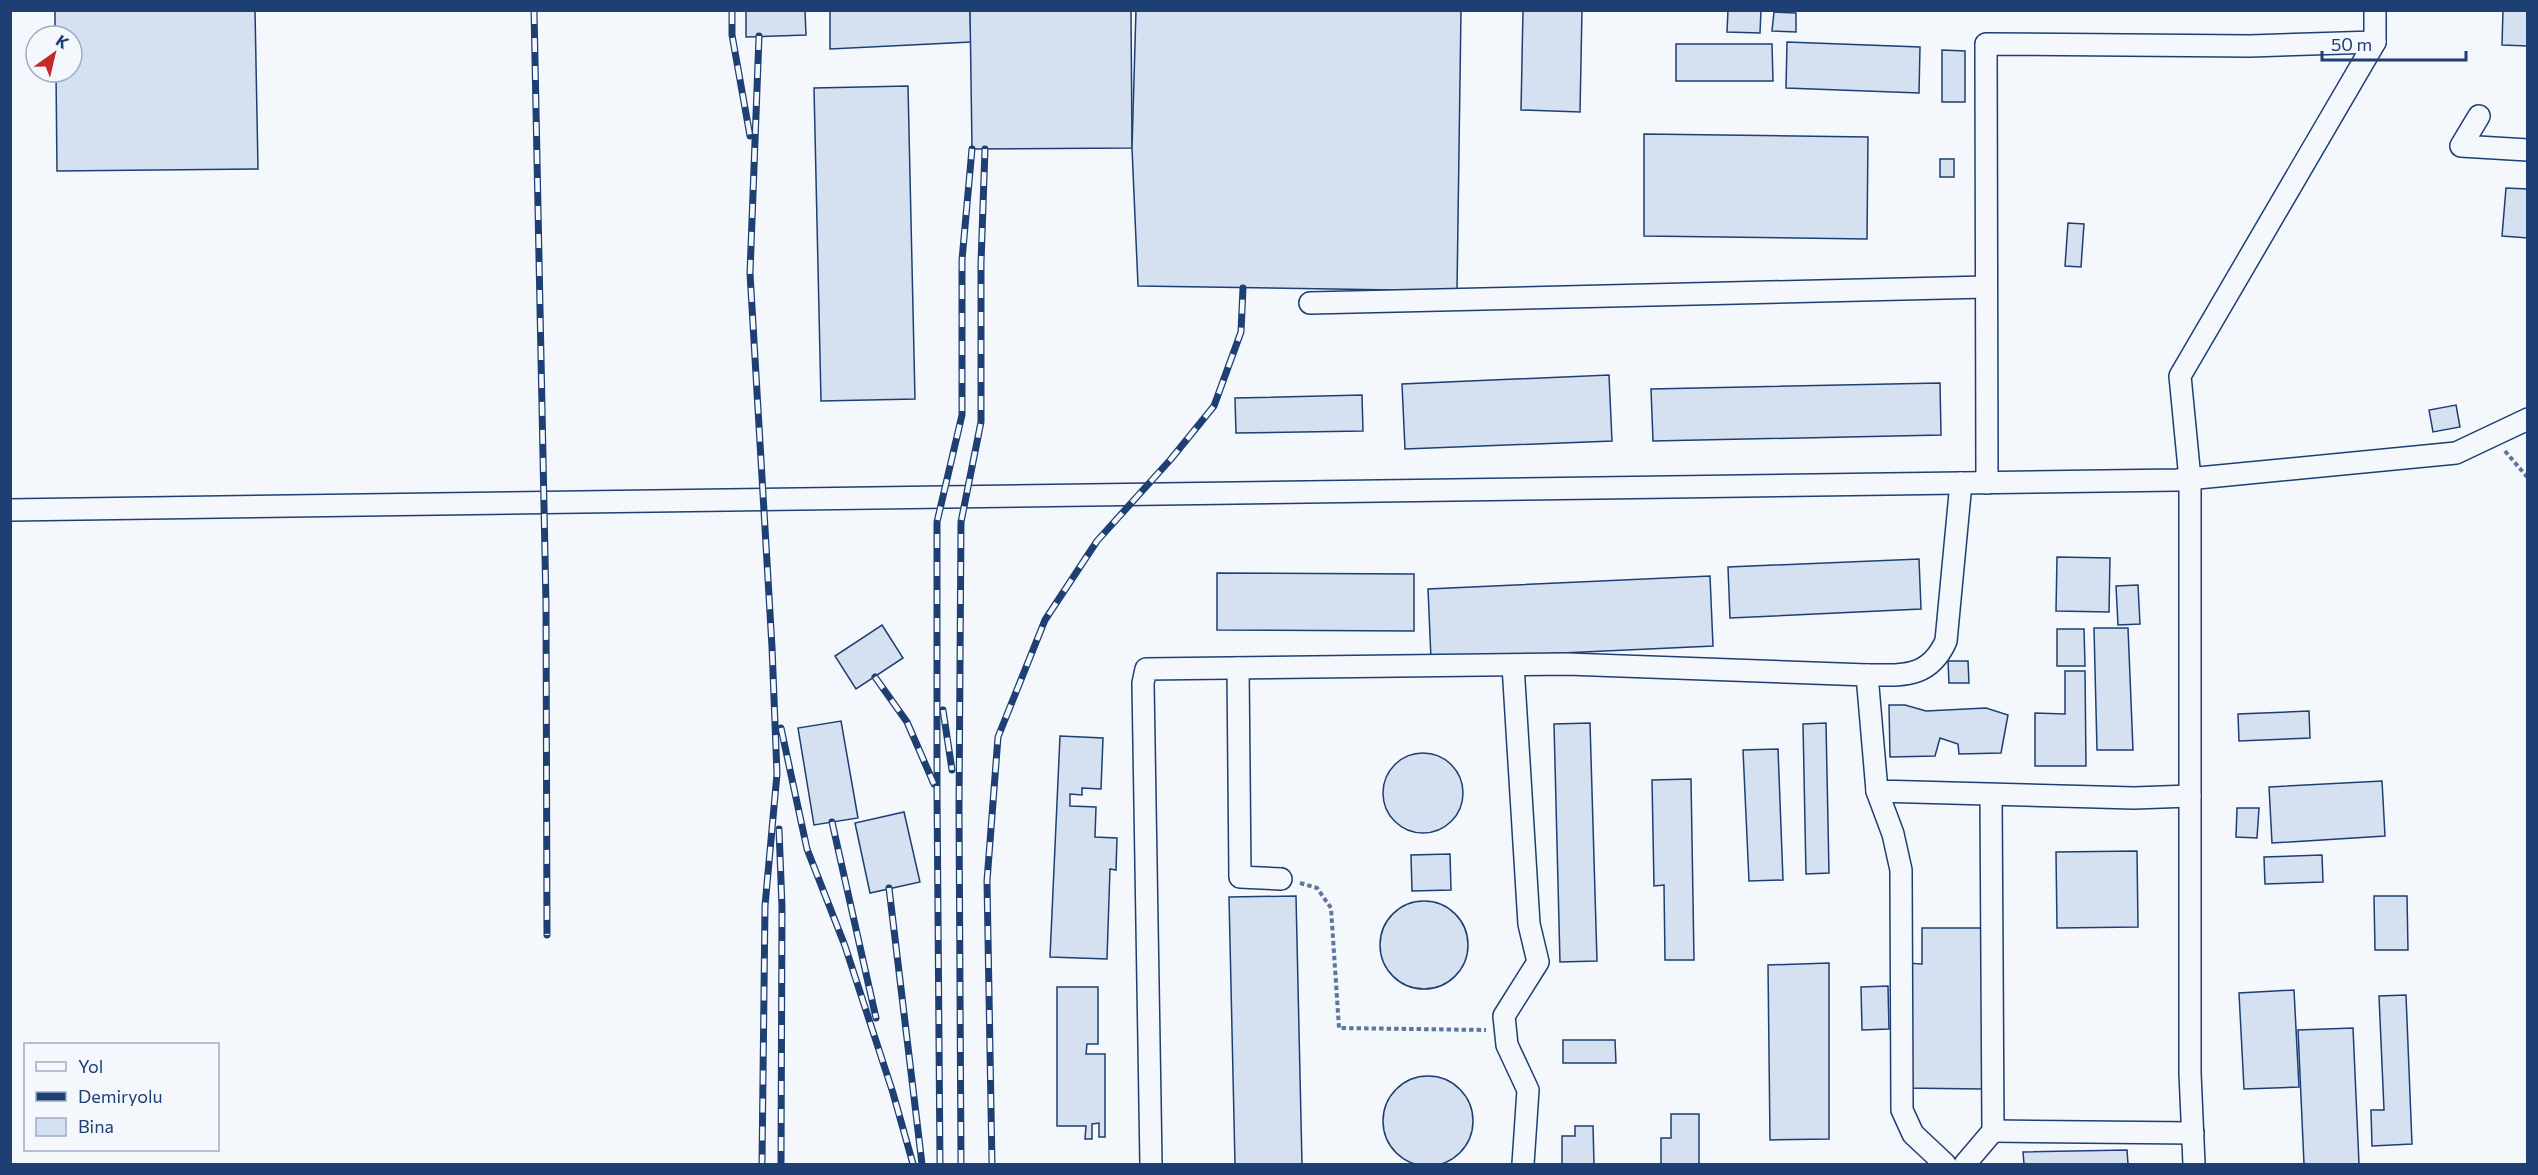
<svg xmlns="http://www.w3.org/2000/svg" width="2538" height="1175" viewBox="0 0 2538 1175" font-family="Commissioner,sans-serif">
<style>
.building{fill:#d5e0f0;stroke:#1d3f73;stroke-width:1.5}
.lines{fill:none;stroke-linecap:round;stroke-linejoin:round}
.minor-casing{stroke:#1d3f73;stroke-width:24}
.path{stroke:#5e769c;stroke-width:4;stroke-dasharray:4.5 3;stroke-linecap:butt}
.minor{stroke:#f4f7fb;stroke-width:21}
.rail-casing{stroke:#1d3f73;stroke-width:7}
.rail{stroke:#f4f7fb;stroke-width:4.5;stroke-dasharray:14;stroke-linecap:butt}
</style>
<rect width="100%" height="100%" fill="#f4f7fb"/>
<g class="building">
<path d="M55,10h200l3,159 -201,2 -1,-99h16v-36h-17z"/>
<path d="M746,10h59l1,25 -60,2z"/>
<path d="M830,10h140l1,32 -141,7z"/>
<path d="M970,10h161l1,138 -160,1z"/>
<path d="M1136,10h325l-4,281 -319,-5 -6,-138z"/>
<path d="M1523,10h59l-2,102 -59,-2z"/>
<path d="M1728,10h33l-1,23 -33,-1z"/>
<path d="M2503,10h25v36l-26,-1z"/>
<path d="M1774,12l22,1v19l-24,-1z"/>
<path d="M1787,42l133,5 -1,46 -133,-5z"/>
<path d="M1676,44h96l1,37h-97z"/>
<path d="M1942,50l23,1v51h-23z"/>
<path d="M908,86l7,313 -94,2 -7,-313z"/>
<path d="M1644,134l224,3 -1,102 -223,-3z"/>
<rect x="1940" y="159" width="14" height="18"/>
<path d="M2506,188l22,1v49l-26,-2z"/>
<path d="M2068,223l16,1 -3,43 -16,-1z"/>
<path d="M1609,375l3,66 -207,8 -3,-65z"/>
<path d="M1940,383l1,52 -288,6 -2,-52z"/>
<path d="M1362,395l1,36 -127,2 -1,-35z"/>
<path d="M2456,405l4,22 -27,5 -4,-22z"/>
<path d="M2057,557l53,1 -1,54 -53,-1z"/>
<path d="M1919,559l2,50 -191,9 -2,-51z"/>
<path d="M1217,573l197,1v57l-197,-1z"/>
<path d="M1710,576l3,70 -282,13 -3,-70z"/>
<path d="M2138,585l2,39 -22,1 -2,-39z"/>
<path d="M882,625l21,33 -47,31 -21,-33z"/>
<path d="M2094,628h34l5,122h-36z"/>
<path d="M2057,629h27l1,37h-28z"/>
<path d="M1948,661h20l1,22h-20z"/>
<path d="M2065,671h20l1,95h-51v-53l30,1z"/>
<path d="M1889,705h16l21,6 60,-3 22,7 -7,38 -42,1 -1,-10 -18,-6 -5,18 -45,1z"/>
<path d="M2309,711l1,27 -71,3 -1,-27z"/>
<path d="M841,721l17,97 -44,7 -16,-97z"/>
<path d="M1590,723l7,238 -37,1 -6,-238z"/>
<path d="M1826,723l3,150 -23,1 -3,-150z"/>
<path d="M1060,736l43,2 -2,51 -19,-1v7l-12,-1v12l26,1 -1,30 22,1 -1,32 -6,-1 -3,90 -57,-2z"/>
<path d="M1778,749l5,131 -34,1 -6,-131z"/>
<circle cx="1423" cy="793" r="40"/>
<path d="M1691,779l3,181h-29l-1,-75 -10,1 -2,-106z"/>
<path d="M2382,781l3,55 -113,7 -3,-56z"/>
<path d="M2237,808h22l-2,30 -21,-1z"/>
<path d="M904,812l16,70 -50,11 -15,-70z"/>
<path d="M2137,851l1,76 -81,1 -1,-76z"/>
<path d="M1450,854l1,36 -39,1 -1,-36z"/>
<path d="M2322,855l1,27 -58,2 -1,-27z"/>
<path d="M1296,896l6,268h-67l-6,-267z"/>
<path d="M2374,896h33l1,54h-33z"/>
<circle cx="1424" cy="945" r="44"/>
<path d="M1922,928h61l-1,161 -78,-1 1,-125 17,1z"/>
<path d="M1829,963v176l-59,1 -2,-175z"/>
<path d="M1888,986l1,43 -27,1 -1,-43z"/>
<path d="M1057,987h41v57h-11l-1,10h19v83h-6v-14l-7,1v15h-7l1,-13h-29z"/>
<path d="M2294,990l5,97 -55,2 -5,-96z"/>
<path d="M2406,995l6,149 -40,2 -1,-36h13l-5,-114z"/>
<path d="M2353,1028l6,136h-55l-6,-134z"/>
<path d="M1563,1040h52l1,23h-53z"/>
<circle cx="1428" cy="1121" r="45"/>
<path d="M1671,1114h28v50h-38v-26h10z"/>
<path d="M1575,1126h18l1,38h-32v-28h13z"/>
<path d="M2127,1150l1,14h-104l-1,-12z"/>
</g>
<g class="lines">
<g class="minor-casing">
<g id="minor">
<path d="M2479,116l-18,30 67,4"/>
<path d="M1310,303l676,-16"/>
<path d="M1987,483l-1,-439 264,2 125,-4"/>
<path d="M10,510l2167,-30 279,-27 72,-34"/>
<path d="M1513,665l16,259 9,38 -34,54 3,29 21,45 -5,74"/>
<path d="M1238,668l2,209 41,2"/>
<path d="M1867,675c35,0 62,4 79,-34l15,-158"/>
<path d="M1877,791l16,43 8,36 1,240 11,24 32,30"/>
<path d="M1993,1131l200,2"/>
<path d="M1151,1164l-8,-481 3,-14 421,-5 300,11 10,116 257,7 56,-2"/>
<path d="M1965,1164l28,-33 -2,-336"/>
<path d="M2194,1164l-4,-91v-594l-10,-103 195,-334v-32"/>
</g>
</g>
<g class="path">
<path d="M2505,451l23,27"/>
<path d="M1300,883l17,5 14,20 8,120 147,2"/>
</g>
<use href="#minor" class="minor"/>
<g class="rail-casing">
<g id="rail">
<path d="M534,10l12,595 1,330"/>
<path d="M732,10v25l18,101"/>
<path d="M759,36l-9,237 22,374 5,127 -12,132 -3,258"/>
<path d="M875,677l32,45 27,62"/>
<path d="M943,710l9,60"/>
<path d="M781,728l26,121 38,97 48,147 20,71"/>
<path d="M832,822l44,196"/>
<path d="M779,829l3,78 -1,257"/>
<path d="M889,888l33,276"/>
<path d="M940,1164l-3,-374v-268l25,-107v-155l10,-111"/>
<path d="M961,1164l-2,-354 2,-288 20,-100v-159l4,-114"/>
<path d="M992,1164l-5,-283 11,-144 47,-117 52,-79 74,-82 43,-53 27,-74 2,-44"/>
</g>
</g>
<use href="#rail" class="rail"/>
</g>
<rect width="2538" height="1175" fill="none" stroke="#1d3f73" stroke-width="24"/>
<rect x="24" y="1043" width="195" height="108" fill="#f4f7fb" stroke="#9eadc5" stroke-width="1.5"/>
<rect x="36" y="1062" width="30" height="9" fill="#f4f7fb" stroke="#9eadc5" stroke-width="1.5"/>
<text x="78" y="1073" font-size="18" fill="#1d3f73">Yol</text>
<rect x="36" y="1092" width="30" height="9" fill="#1d3f73" stroke="#9eadc5" stroke-width="1.5"/>
<text x="78" y="1103" font-size="18" fill="#1d3f73">Demiryolu</text>
<rect x="36" y="1118" width="30" height="18" fill="#d5e0f0" stroke="#9eadc5" stroke-width="1.5"/>
<text x="78" y="1133" font-size="18" fill="#1d3f73">Bina</text>
<g transform="translate(54 54) rotate(34)"><circle r="28" fill="#f4f7fb" stroke="#9eadc5" stroke-width="1.5"/>
<path d="M0-4.5L10 22L0 15L-10 22Z" fill="#c62828"/>
<text y="-9" font-size="16" font-weight="bold" text-anchor="middle" fill="#1d3f73">K</text>
</g>
<path d="M2322 51v9h144v-9" fill="none" stroke="#1d3f73" stroke-width="3"/>
<text x="2331" y="51" font-size="18" fill="#1d3f73" stroke="#f4f7fb" stroke-width="4.5" paint-order="stroke">50 m</text>
</svg>
